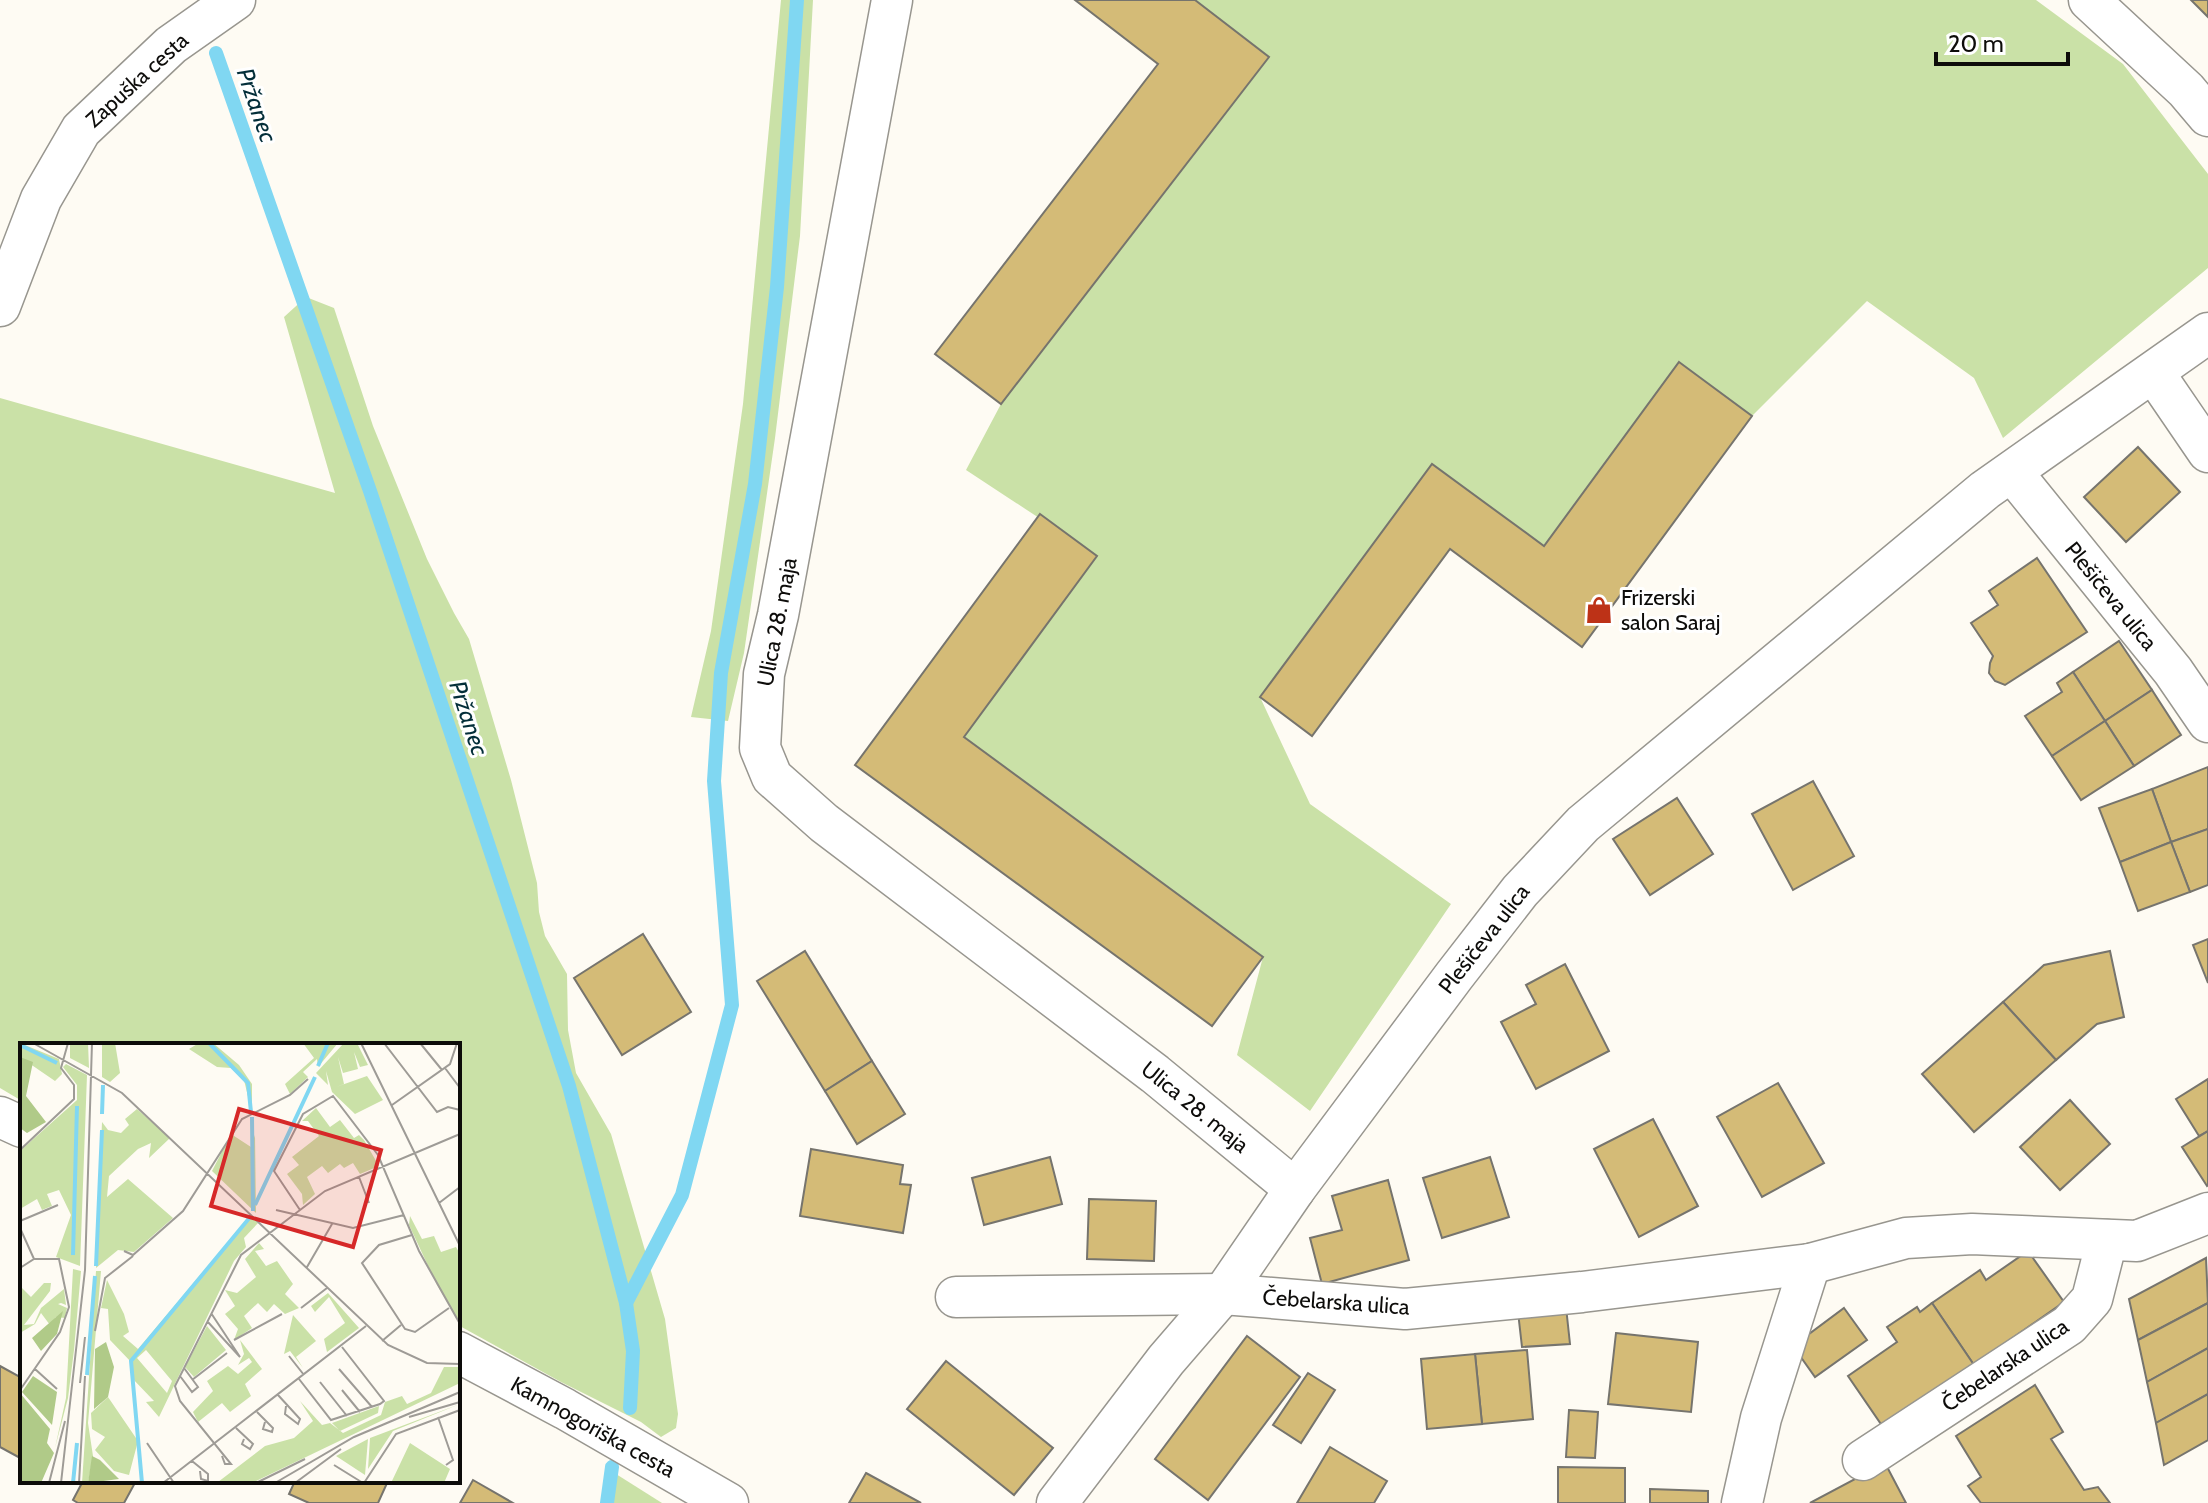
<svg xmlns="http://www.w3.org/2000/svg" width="2208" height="1503" viewBox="0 0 2208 1503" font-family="Cabin,sans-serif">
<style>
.green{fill:#cae1a7}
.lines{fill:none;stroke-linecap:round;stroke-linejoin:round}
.stream{stroke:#80d7f2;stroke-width:14}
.building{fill:#d4bb77;stroke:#76746d;stroke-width:2}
.minor-casing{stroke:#98968f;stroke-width:43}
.minor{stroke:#fff;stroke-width:40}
.labels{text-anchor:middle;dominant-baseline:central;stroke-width:6;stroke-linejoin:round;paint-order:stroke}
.street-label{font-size:22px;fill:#0d0c0a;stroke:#fff}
.poi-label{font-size:22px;fill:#0d0c0a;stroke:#fff;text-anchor:start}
.water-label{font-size:24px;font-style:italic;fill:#032e39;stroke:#fff}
.inset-river{fill:none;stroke:#80d7f2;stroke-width:4}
.inset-road{fill:none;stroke:#9e9b96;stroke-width:2}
.view{fill:#d62828;fill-opacity:0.15;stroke:#d62828;stroke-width:4}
.inset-edge{fill:none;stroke:#0d0c0a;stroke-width:4}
</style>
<rect width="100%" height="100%" fill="#fefbf3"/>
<g class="green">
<path d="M781,0h32l-13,236 -25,202 -31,215 -16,68 -37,-4 20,-86 32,-227z"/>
<path d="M1195,0h841l87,64 85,110v94l-205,170 -29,-60 -107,-77 -115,115 -73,-53 -135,183 -112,-82 -172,233 50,107 141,100 -141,207 -73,-56 26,-98 -299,-220 133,-181 -131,-86 35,-66 268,-347z"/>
<path d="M306,297l28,11 39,118 54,133 27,54 15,26 42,141 26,103 2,29 6,24 22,38 1,56 8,43 35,61 54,185 13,95 -2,14 -15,9 -20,-15 -80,-40 -103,-57v-280h-436v56l-22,-13v-690l335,95 -51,-176z"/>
<path d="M616,1474l46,29h-59z"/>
</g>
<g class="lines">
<g class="stream">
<path d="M216,53l154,438 199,595 57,217 7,48 -3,57"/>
<path d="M626,1303l56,-108 50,-190 -18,-224 7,-108 34,-189 22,-197 20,-287"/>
<path d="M607,1503l5,-36"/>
</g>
</g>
<g class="building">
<path d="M1075,0h120l74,57 -268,347 -66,-50 223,-290z"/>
<path d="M2191,0h17v17z"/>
<path d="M1679,362l73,54 -170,231 -132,-98 -138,187 -52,-39 172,-233 112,82z"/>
<path d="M2138,447l42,45 -54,50 -42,-45z"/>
<path d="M1040,514l57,42 -133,181 299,220 -51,69 -357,-261z"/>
<path d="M2037,558l50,74 -82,53 -10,-4 -6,-8 1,-10 3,-7 -22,-33 27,-18 -9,-14z"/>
<path d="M2119,641l33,49 -47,31 -32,-49z"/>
<path d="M2073,672l32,49 -53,35 -27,-40 37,-24 -5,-9z"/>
<path d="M2152,690l29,45 -47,31 -29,-45z"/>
<path d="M2105,721l29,45 -53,34 -29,-44z"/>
<path d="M2208,767v62l-37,13 -19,-53z"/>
<path d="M1813,781l41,75 -61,34 -41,-76z"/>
<path d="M2152,789l19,53 -51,20 -21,-54z"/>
<path d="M1677,798l36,56 -63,41 -37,-56z"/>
<path d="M2208,829v56l-18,7 -19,-50z"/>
<path d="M2171,842l19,50 -52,19 -18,-49z"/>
<path d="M643,934l48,78 -69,43 -48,-77z"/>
<path d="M2208,939v44l-15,-38z"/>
<path d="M805,951l67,110 -47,30 -68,-110z"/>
<path d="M2110,951l14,66 -27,7 -41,36 -53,-58 41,-37z"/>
<path d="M1565,964l44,87 -73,38 -35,-67 35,-18 -10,-19z"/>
<path d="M2003,1002l53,58 -82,72 -52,-58z"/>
<path d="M872,1061l33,53 -48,30 -32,-53z"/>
<path d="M2208,1079v52l-9,5 -23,-37z"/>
<path d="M1778,1083l46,80 -62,34 -45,-80z"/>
<path d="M2070,1100l40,44 -50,46 -40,-43z"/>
<path d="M1653,1119l45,87 -59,31 -45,-88z"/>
<path d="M2208,1131v54l-1,1 -25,-39z"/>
<path d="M811,1149l92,16 -3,19 11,1 -8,48 -103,-17z"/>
<path d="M1050,1157l12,47 -78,21 -12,-47z"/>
<path d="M1490,1157l19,60 -67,21 -19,-60z"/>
<path d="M1388,1180l21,80 -87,24 -12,-46 32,-8 -10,-34z"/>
<path d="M1089,1199l67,2 -2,60 -67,-2z"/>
<path d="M2028,1251l36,51 -90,63 -42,-62 48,-33 6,10z"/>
<path d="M2206,1258l2,45 -70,37 -9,-41z"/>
<path d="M1932,1303l42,62 -91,62 -35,-51 49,-34 -10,-15 30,-20 3,5z"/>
<path d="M2208,1303v45l-61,34 -9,-42z"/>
<path d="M1566,1307l4,37 -48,3 -4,-35z"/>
<path d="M1844,1308l23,32 -52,37 -22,-31z"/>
<path d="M1616,1333l82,9 -7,70 -83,-8z"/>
<path d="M1247,1336l53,41 -92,123 -53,-41z"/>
<path d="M2208,1348v46l-52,29 -9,-41z"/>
<path d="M1527,1350l6,69 -51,5 -7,-70z"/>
<path d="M1475,1354l7,70 -55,5 -6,-70z"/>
<path d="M946,1361l107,87 -39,47 -107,-86z"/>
<path d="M0,1366l22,12v81l-22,-12z"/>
<path d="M1308,1373l27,17 -34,53 -28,-18z"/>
<path d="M2035,1385l28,47 -12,7 33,51 14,-3 12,16h-129l-13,-17 13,-9 -25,-41z"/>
<path d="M2208,1394v46l-44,25 -8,-42z"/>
<path d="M1569,1410l29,2 -3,46 -29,-1z"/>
<path d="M1330,1447l57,34 -13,22h-77z"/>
<path d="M1885,1463l21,40h-96z"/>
<path d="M1558,1467l67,1v35h-67z"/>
<path d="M866,1473l55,30h-72z"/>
<path d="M473,1480l40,23h-53z"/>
<path d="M83,1481h53l-12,22h-46l-5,-3z"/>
<path d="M295,1481h93l-10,22h-69l-20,-9z"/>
<path d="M1650,1489l58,2v12h-58z"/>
</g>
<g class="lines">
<g class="minor-casing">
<g id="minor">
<path d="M892,0l-114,615 -14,59 -4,74 12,29 52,46 331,251 140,115"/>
<path d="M2089,0l97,90 22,26"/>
<path d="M0,306l41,-107 40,-69 90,-85 64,-45"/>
<path d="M2154,373l54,79"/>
<path d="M2012,472l161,199 35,51"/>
<path d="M0,1117l22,10"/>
<path d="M956,1297l267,-3 182,15 177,-17 228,-28 96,-26 66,-4 165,7 71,-28"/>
<path d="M458,1352l107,57 163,94"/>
<path d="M1863,1460l206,-135 23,-26 15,-59"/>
<path d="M1057,1503l109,-143 57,-66 72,-105 159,-213 66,-85 63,-67 402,-334 223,-157"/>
<path d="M1742,1503l19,-85 49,-154"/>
</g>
</g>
<use href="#minor" class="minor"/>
</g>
<defs>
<g id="shop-bare" transform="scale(2.16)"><path d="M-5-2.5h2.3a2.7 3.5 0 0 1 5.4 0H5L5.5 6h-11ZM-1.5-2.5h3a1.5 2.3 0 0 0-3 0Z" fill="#bd3217" stroke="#fff" stroke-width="2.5" paint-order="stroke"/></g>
</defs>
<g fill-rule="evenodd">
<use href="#shop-bare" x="1599" y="610"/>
</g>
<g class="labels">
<g class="street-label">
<text transform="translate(137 80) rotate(-42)">Zapuška cesta</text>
<text transform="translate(2111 596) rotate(51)">Plešičeva ulica</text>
<text transform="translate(777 622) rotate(-79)">Ulica 28. maja</text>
<text transform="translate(1484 939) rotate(-52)">Plešičeva ulica</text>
<text transform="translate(1195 1107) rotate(39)">Ulica 28. maja</text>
<text transform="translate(1336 1302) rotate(4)">Čebelarska ulica</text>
<text transform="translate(2005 1365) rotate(-34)">Čebelarska ulica</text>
<text transform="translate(593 1427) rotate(29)">Kamnogoriška cesta</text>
</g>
<g class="poi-label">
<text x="1621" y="597">Frizerski<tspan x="1621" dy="25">salon Saraj</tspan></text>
</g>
<g class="water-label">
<text transform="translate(257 105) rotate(71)">Pržanec</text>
<text transform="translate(469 718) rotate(72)">Pržanec</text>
</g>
</g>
<g transform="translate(20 1043)">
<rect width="440" height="440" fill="#fefbf3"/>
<path d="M0,0l39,16 3,15 -7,7 -35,-24zM50,0h18l1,25 -19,-10zM82,0h13l5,30 -10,9 -8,-5zM179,0h14l26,22 13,19v29l-8,-33 -13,-12 -14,-1 -28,-18zM283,0h35l-20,24 -1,-8 -14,13 5,5 -18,17 -5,-10 29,-26zM324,0h13l11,22 -8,2 -6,-15 4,17 -15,4 -5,-16 6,27 -8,3 31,-11 16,24 -28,14 -23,-22 -6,-21 2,14 -12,-12zM46,21l21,11 -7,191 -24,-9 15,-42 -12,-25 -12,4 5,12 -10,4 -5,-11 -17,10v-58l57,-51v-15l-14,-18zM296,65l14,19 10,-7 14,18 5,-3 5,5 15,26 -19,8 -7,-11 -9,5 -4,-4 -12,9 -6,-7 -15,11 8,17 -12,11 -1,-11 -15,-20 12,-9 -7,-8 27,-21 -11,-15h-6zM117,66l33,29 -21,20 2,-15 -13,6 -29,27 -2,21 21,-18 45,39 -39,34 -16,-2 -22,18 6,-146 6,8 13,3 8,-8 -4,-6zM211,91l20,13 4,-12 1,78 -44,-42zM231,172l7,8 -14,15 2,9 -12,14 -75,156 -13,-15 8,-1 -23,-24 1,-14 -22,-23 -2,-31 -7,-1 6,-28 17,34 5,18 -6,4 15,13zM126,307l26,31 -5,12 -30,-35zM390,173l12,23 12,-3 7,16 15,-5 4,7v70l-23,-39 -28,-60zM239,200l5,6 -9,2 11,15 11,-5 16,23 -8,10 14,14 -14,6 -11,-10 -7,8 -9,-9 -14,13 8,12 -18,12 4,-11 -13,-15 10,-8 -10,-16 12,3 19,-16 -11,-18zM53,226l8,2 -7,79 -6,48 -13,50 11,-50zM76,228h5l-13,152 5,33 -5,27h-6zM24,240h7l-1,8 -26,34 10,-1 7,-16 23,-19 2,16 -5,-2 -3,1 9,4 -2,10 -9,-1 -6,8 -9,-12 -6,11 -15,9v-47l11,11zM308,250l31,35 -32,24 -3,-13 21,-16 -16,-26 -14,15 -4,-6zM273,272l23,26 -20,16 7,11 -13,-17 -6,3zM187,283l19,24 -32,27 -9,-10zM220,297l22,29 -17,15 6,12 -21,16 -8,-9 -24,19 -5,-10 20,-21 -6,-10 21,-15 10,8 14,-12 -3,-4 -11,7 6,-11zM424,324h16v16l-208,100 -34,-1 47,-36 29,-8 19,-17 -13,-20 22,24 8,-2 13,10 38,-18 4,-13 17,-6 5,8 24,-11zM88,354l30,44 -9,34 -15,-4 -19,-21 10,-13 -13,-8 -1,-16zM440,361l-67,27 -25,38 2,-31zM359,363l-1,7 -38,18 -8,-8zM348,396l-3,36 -29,-19zM390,400l40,26 -6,14h-53z" fill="#cae1a7" fill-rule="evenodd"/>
<path d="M0,14l13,5 -7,34 20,26 -19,11 -7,-5zM43,268l-6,23 -16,17 -9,-13zM86,299l8,25 -6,30 -14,12 1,-60zM13,333l24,16 -5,33 -30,-33zM0,350l30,36 -3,14 7,10 -13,30h-21zM72,413l8,4 19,19 -31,4z" fill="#b0ca88"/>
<path class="inset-river" d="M189,0l39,40 3,29M0,2l37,18M298,23l10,-23M82,71l1,-29M232,74l1,94M235,162l60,-128M53,212l4,-149M76,223l6,-136M67,332l8,-99M53,440l4,-40M122,440l-11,-122 120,-145"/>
<path class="inset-road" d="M13,0l89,50 266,252 39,18 33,1M341,0l99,203M364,0l53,69 11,-5 12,3M400,0l22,27M425,25l15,20M372,62l58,-41 7,-21M0,107l54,-51v-14l-13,-17 7,-25M339,134l10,26M419,160l21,-16M256,167l77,18 51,-13M280,167l-26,-39 29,-57 30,-18 45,59 41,96 41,73M0,178l38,-16M0,185l14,31M392,192l-33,10 -17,18 43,66 10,3 34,-24M104,208l9,4 50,-44 59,-92 48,-24 18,-16M287,224l25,-43M0,225l14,-9h25l10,48 -9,25 -40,58M281,265l26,-20M187,278l33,36 -29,-44M75,288l10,-53 28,-22M214,297l48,-26M362,298l19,-16M269,313l15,19M15,326l22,20M319,326l33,38M160,333l12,16 6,-5 -14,-19M279,336l32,41 49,-16 4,-3 -42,-54M172,337l35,-27M300,339l27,34M60,340l5,-46M322,347l18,22M258,352l22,24 -2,5 -13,-10 1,-8M237,369l16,16 -1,4 -9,-3 2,-7M389,374l51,-15M418,374l15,43 -7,5M216,385l17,16 -3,5 -8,-5 2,-5M127,400l27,40M202,413l3,8h6l-51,-63 -5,-15 66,-131 84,-64 135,-57M172,418l16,13v7l-7,-2 -1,-8M314,422l29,18M29,440l16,-62M41,440l24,-213 7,-227M59,440l6,-107M143,440l203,-157M236,440l49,-24M255,440l79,-46 106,-45M275,440l46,-34M344,440l32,-49 64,-24"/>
<path class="view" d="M219,66l142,41 -28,97 -142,-41z"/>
<rect width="440" height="440" class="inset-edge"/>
</g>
<path d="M1936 52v12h132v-12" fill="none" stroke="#0d0c0a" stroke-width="4"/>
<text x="1948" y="52" font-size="24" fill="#0d0c0a" stroke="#ffffff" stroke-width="6" paint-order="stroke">20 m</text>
</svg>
